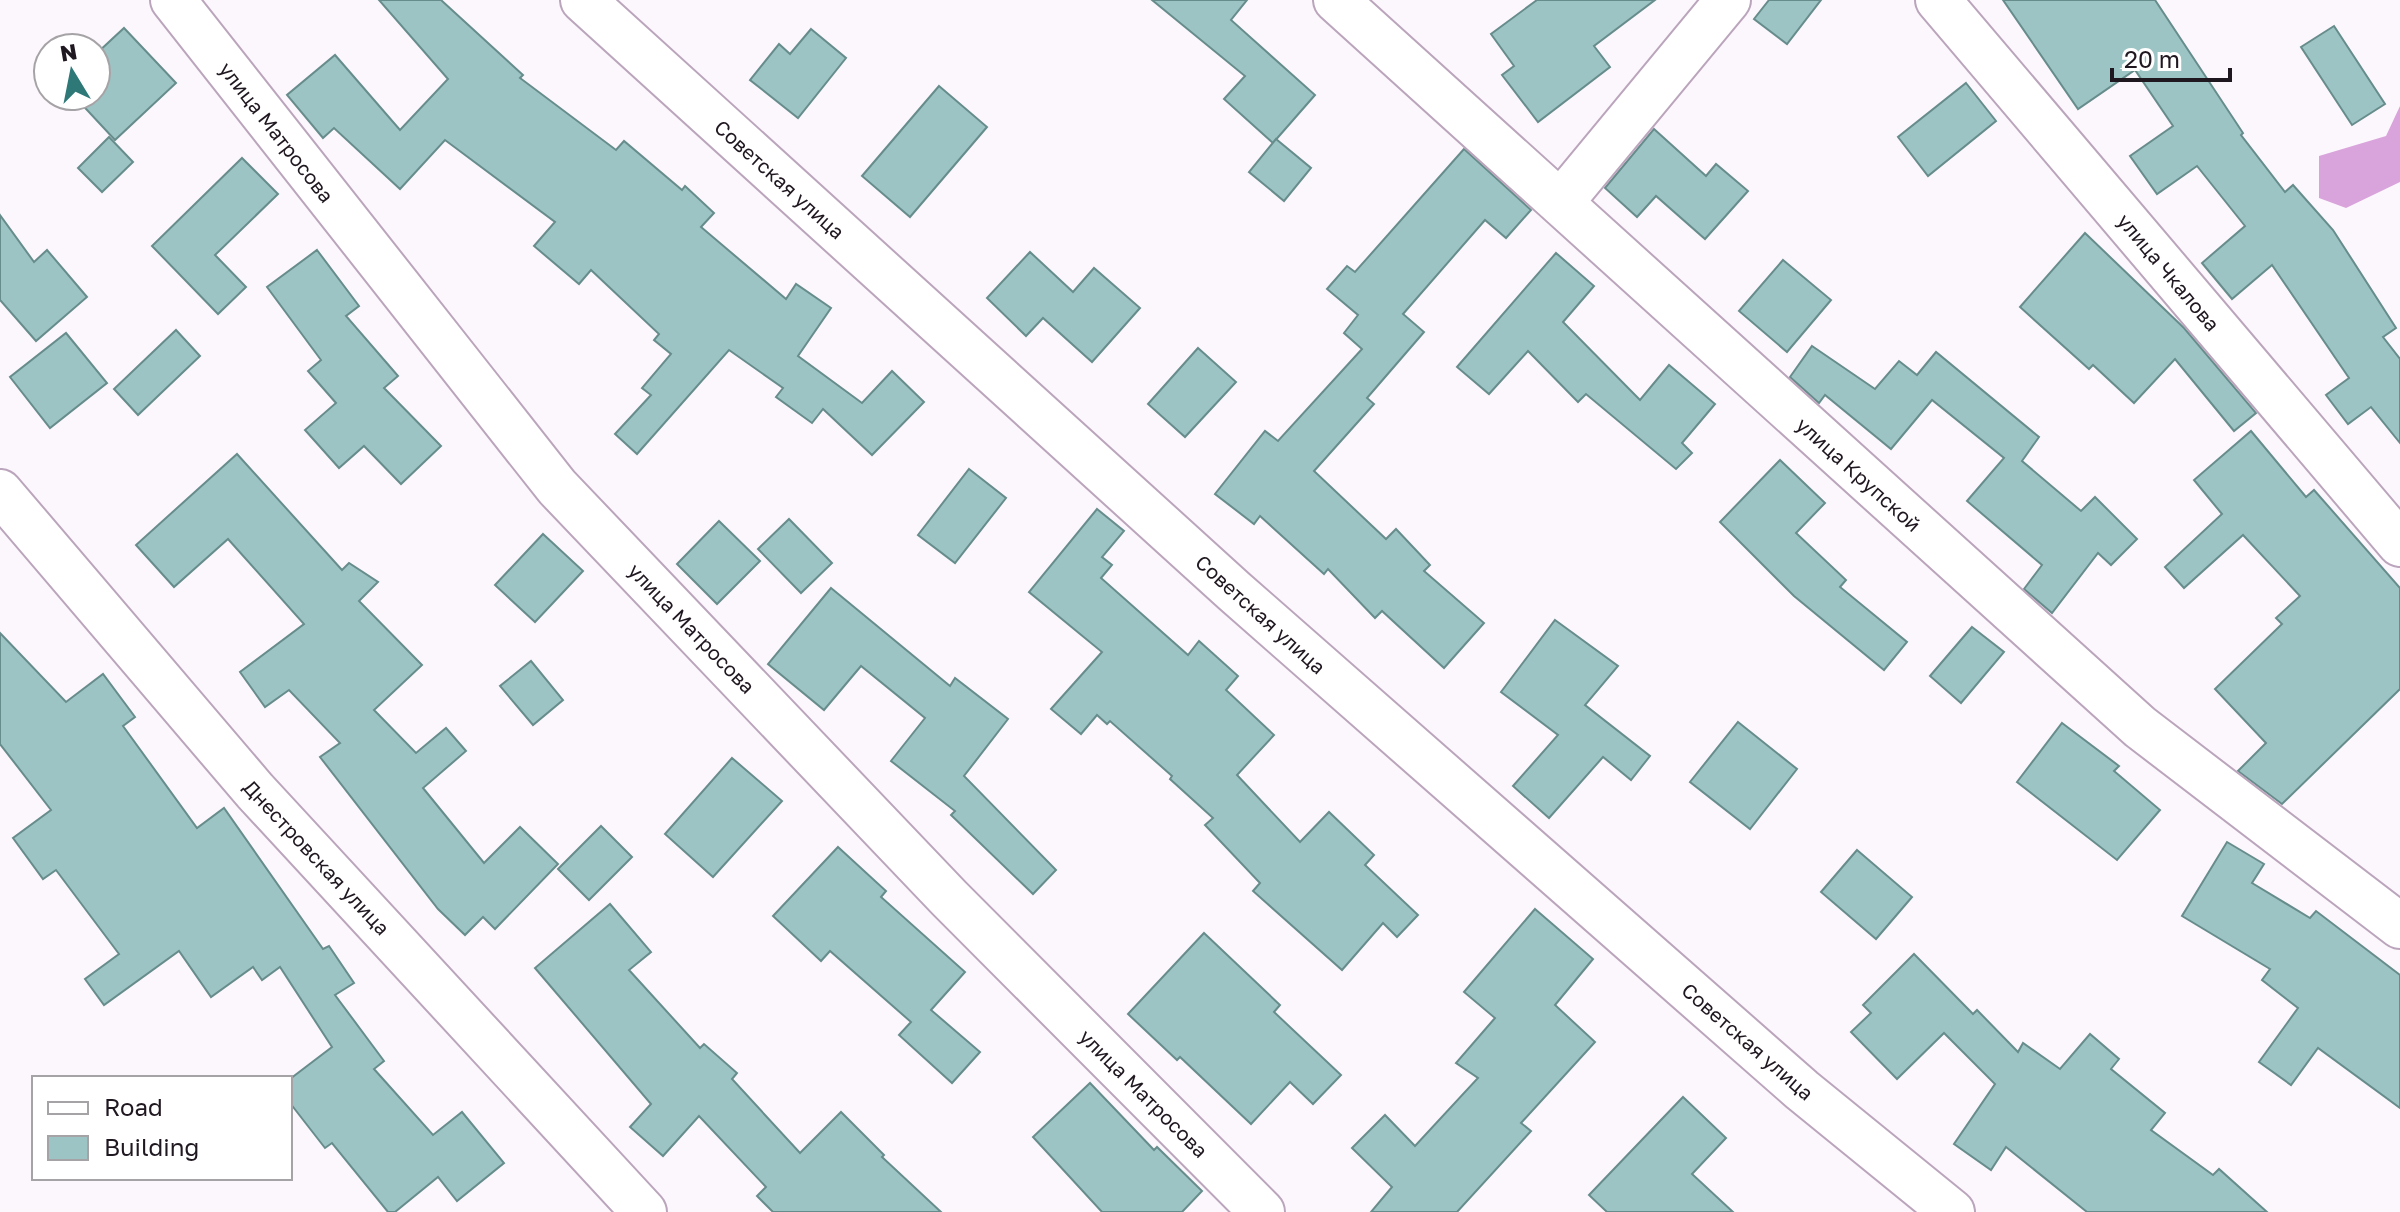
<svg xmlns="http://www.w3.org/2000/svg" width="2400" height="1212" viewBox="0 0 2400 1212" font-family="'Golos Text',sans-serif">
<style>
.forest{fill:#d9a3dc}
.building{fill:#9dc4c4;stroke:#678c8c;stroke-width:2}
.lines{fill:none;stroke-linecap:round;stroke-linejoin:round}
.street-casing{stroke:#bba5bc;stroke-width:48}
.street{stroke:#fff;stroke-width:44}
.labels{text-anchor:middle;dominant-baseline:central;stroke-width:7;stroke-linejoin:round;paint-order:stroke}
.street-label{font-size:20px;fill:#201820;stroke:#fff}
</style>
<rect width="100%" height="100%" fill="#fcf7fc"/>
<path class="forest" d="M2400,106v76l-54,26 -27,-10v-42l67,-20z"/>
<g class="building">
<path d="M379,0h62l82,75 -3,3 96,72 8,-9 58,49 3,-4 29,27 -13,14 85,72 10,-15 35,24 -33,48 64,47 30,-32 32,31 -52,53 -49,-46 -11,14 -36,-26 7,-9 -54,-38 -92,104 -22,-20 36,-39 -9,-7 29,-34 -17,-14 5,-6 -68,-64 -12,14 -45,-38 21,-24 -110,-82 -45,49 -66,-61 -11,10 -36,-43 48,-40 65,75 48,-51z"/>
<path d="M1152,0h95l-16,20 84,75 -42,48 -49,-44 21,-23z"/>
<path d="M1537,0h118l-61,46 16,21 -72,55 -36,-47 12,-9 -23,-32z"/>
<path d="M1769,0h52l-34,44 -33,-25z"/>
<path d="M2003,0h152l88,133 -2,2 44,57 8,-7 40,45 63,98 -13,9 17,22v84l-29,-36 -23,17 -22,-29 23,-17 -77,-113 -40,34 -30,-36 43,-37 -48,-60 -40,28 -27,-38 43,-30 -38,-56 -57,39z"/>
<path d="M2334,26l51,78 -33,21 -51,-78z"/>
<path d="M124,28l52,55 -61,57 -41,-44h22v-42z"/>
<path d="M811,29l35,29 -48,60 -48,-38 29,-36 11,10z"/>
<path d="M1966,83l30,38 -68,55 -30,-39z"/>
<path d="M939,86l48,41 -77,90 -48,-41z"/>
<path d="M1654,129l52,47 10,-12 32,27 -43,48 -49,-43 -19,21 -32,-29z"/>
<path d="M109,137l24,25 -31,30 -24,-24z"/>
<path d="M1276,139l35,29 -27,33 -35,-29z"/>
<path d="M1464,149l67,61 -25,28 -21,-18 -82,94 21,18 -57,66 7,6 -60,67 72,68 10,-10 34,36 -6,6 60,52 -40,45 -62,-57 -7,7 -47,-49 -4,5 -64,-58 -6,8 -39,-30 50,-63 13,10 84,-92 -18,-16 14,-18 -31,-26 20,-23 8,6z"/>
<path d="M242,158l36,36 -63,61 31,32 -28,27 -66,-68z"/>
<path d="M0,215l34,47 13,-12 40,47 -51,44 -36,-41z"/>
<path d="M2085,233l99,95 72,85 -22,18 -59,-72 -41,44 -41,-38 -4,4 -69,-62z"/>
<path d="M317,250l42,56 -13,10 52,60 -14,12 57,58 -40,38 -37,-38 -25,22 -34,-38 31,-27 -28,-32 13,-11 -54,-73z"/>
<path d="M1030,252l43,40 21,-24 46,40 -48,54 -49,-44 -17,18 -39,-38z"/>
<path d="M1556,253l38,33 -31,36 77,78 29,-35 46,39 -33,39 10,10 -16,16 -90,-75 -8,8 -50,-51 -39,43 -32,-27z"/>
<path d="M1783,260l48,40 -44,52 -48,-41z"/>
<path d="M176,330l24,26 -62,59 -24,-26z"/>
<path d="M66,333l41,50 -57,45 -40,-51z"/>
<path d="M1812,346l63,43 24,-28 18,14 19,-23 103,85 -17,24 59,50 14,-14 42,42 -26,26 -13,-12 -46,60 -28,-24 18,-24 -75,-64 37,-43 -72,-58 -41,49 -66,-54 -6,8 -29,-26z"/>
<path d="M1198,348l38,34 -51,55 -37,-33z"/>
<path d="M2251,431l55,66 8,-7 86,98v101l-118,115 -44,-33 28,-28 -51,-54 67,-65 -6,-6 24,-22 -57,-61 -59,53 -19,-21 57,-53 -28,-34z"/>
<path d="M237,454l105,116 7,-7 29,19 -19,19 63,64 -48,45 42,43 30,-25 20,23 -43,37 61,75 36,-36 38,37 -63,65 -12,-12 -18,18 -27,-26 -118,-152 20,-14 -51,-53 -24,17 -25,-35 64,-48 -76,-85 -54,48 -38,-42z"/>
<path d="M1780,460l45,43 -29,30 50,47 -6,7 67,55 -23,28 -90,-74 -74,-74z"/>
<path d="M969,469l37,29 -51,65 -37,-28z"/>
<path d="M1097,509l27,22 -22,26 10,8 -11,13 87,77 11,-14 39,35 -12,14 48,45 -37,40 63,67 29,-30 45,43 -9,10 53,50 -21,22 -14,-14 -41,47 -89,-79 7,-8 -55,-58 8,-7 -43,-39 2,-3 -62,-55 -3,3 -10,-9 -16,19 -30,-25 51,-57 -73,-60z"/>
<path d="M789,519l43,44 -31,30 -43,-44z"/>
<path d="M719,521l41,40 -43,43 -40,-40z"/>
<path d="M543,534l40,37 -48,51 -40,-37z"/>
<path d="M831,588l119,98 5,-8 53,41 -44,57 92,94 -23,24 -82,-79 4,-4 -64,-50 34,-43 -64,-52 -37,44 -56,-46z"/>
<path d="M1555,620l63,46 -33,39 65,51 -19,24 -28,-23 -54,61 -36,-32 45,-51 -57,-43z"/>
<path d="M1972,627l32,25 -43,51 -31,-27z"/>
<path d="M0,633l66,69 37,-28 32,43 -12,9 74,102 27,-20 99,141 6,-3 25,37 -19,12 49,66 -10,8 59,66 29,-23 42,51 -47,38 -19,-24 -43,35h-7l-56,-69 -7,5 -35,-45v-24l42,-32 -52,-80 -18,13 -9,-13 -42,30 -32,-46 -75,54 -19,-26 34,-25 -63,-84 -13,9 -30,-41 38,-28 -51,-66z"/>
<path d="M531,661l32,39 -30,25 -33,-39z"/>
<path d="M1738,722l59,47 -47,60 -60,-47z"/>
<path d="M2062,723l57,43 -5,5 46,39 -43,50 -100,-78z"/>
<path d="M732,758l50,43 -69,76 -48,-43z"/>
<path d="M601,826l31,31 -43,43 -31,-31z"/>
<path d="M2227,842l37,22 -12,19 58,35 6,-7 84,64v133l-82,-60 -27,37 -32,-23 39,-54 -36,-28 8,-11 -88,-53z"/>
<path d="M838,847l48,44 -5,6 84,75 -34,38 49,42 -28,31 -53,-48 12,-13 -81,-71 -9,10 -48,-45z"/>
<path d="M1857,850l55,47 -36,42 -55,-47z"/>
<path d="M610,904l41,48 -22,18 71,78 4,-4 33,29 -5,6 68,74 41,-41 43,43 -2,2 59,55h-168l-16,-16 9,-9 -67,-71 -36,40 -33,-29 21,-23 -116,-136z"/>
<path d="M1535,909l58,50 -38,46 40,37 -74,81 10,8 -74,81h-86l21,-25 -40,-39 33,-33 30,31 63,-68 -22,-15 39,-45 -31,-26z"/>
<path d="M1204,933l76,72 -6,7 67,63 -28,29 -23,-22 -39,42 -71,-67 -3,3 -49,-46z"/>
<path d="M1914,954l59,60 4,-4 41,42 5,-9 37,26 30,-35 29,25 -8,10 54,44 -14,17 62,45 6,-6 48,43h-180l-81,-65 -15,23 -37,-26 41,-60 -51,-51 -47,46 -46,-47 20,-19 -8,-8z"/>
<path d="M1090,1083l64,67 3,-3 45,44 -20,21h-80l-69,-75z"/>
<path d="M1683,1097l43,41 -34,36 41,38h-126l-18,-17z"/>
</g>
<g class="lines">
<g class="street-casing">
<g id="street">
<path d="M173,0l384,487 392,411 313,314"/>
<path d="M583,0l651,591 568,499 150,122"/>
<path d="M1336,0l804,727 260,199"/>
<path d="M1938,0l462,544"/>
<path d="M1561,202l167,-202"/>
<path d="M0,492l255,299 389,421"/>
</g>
</g>
<use href="#street" class="street"/>
</g>
<g class="labels">
<g class="street-label">
<text transform="translate(277 132) rotate(52)">улица Матросова</text>
<text transform="translate(780 179) rotate(42)">Советская улица</text>
<text transform="translate(2169 272) rotate(50)">улица Чкалова</text>
<text transform="translate(1859 474) rotate(42)">улица Крупской</text>
<text transform="translate(1261 614) rotate(42)">Советская улица</text>
<text transform="translate(692 628) rotate(46)">улица Матросова</text>
<text transform="translate(317 857) rotate(47)">Днестровская улица</text>
<text transform="translate(1748 1041) rotate(41)">Советская улица</text>
<text transform="translate(1144 1093) rotate(45)">улица Матросова</text>
</g>
</g>
<rect x="32" y="1076" width="260" height="104" fill="#ffffff" stroke="#a6a3a6" stroke-width="2"/>
<rect x="48" y="1102" width="40" height="12" fill="#ffffff" stroke="#a6a3a6" stroke-width="2"/>
<text x="104" y="1116" font-size="24" fill="#201820">Road</text>
<rect x="48" y="1136" width="40" height="24" fill="#9dc4c4" stroke="#a6a3a6" stroke-width="2"/>
<text x="104" y="1156" font-size="24" fill="#201820">Building</text>
<g transform="translate(72 72) rotate(350)"><circle r="38" fill="#ffffff" stroke="#a6a3a6" stroke-width="2"/>
<path d="M0-6L14 30L0 20L-14 30Z" fill="#2e7878"/>
<text y="-12" font-size="22" font-weight="bold" text-anchor="middle" fill="#201820">N</text>
</g>
<path d="M2112 68v12h118v-12" fill="none" stroke="#201820" stroke-width="4"/>
<text x="2124" y="68" font-size="24" fill="#201820" stroke="#ffffff" stroke-width="6" paint-order="stroke">20 m</text>
</svg>
